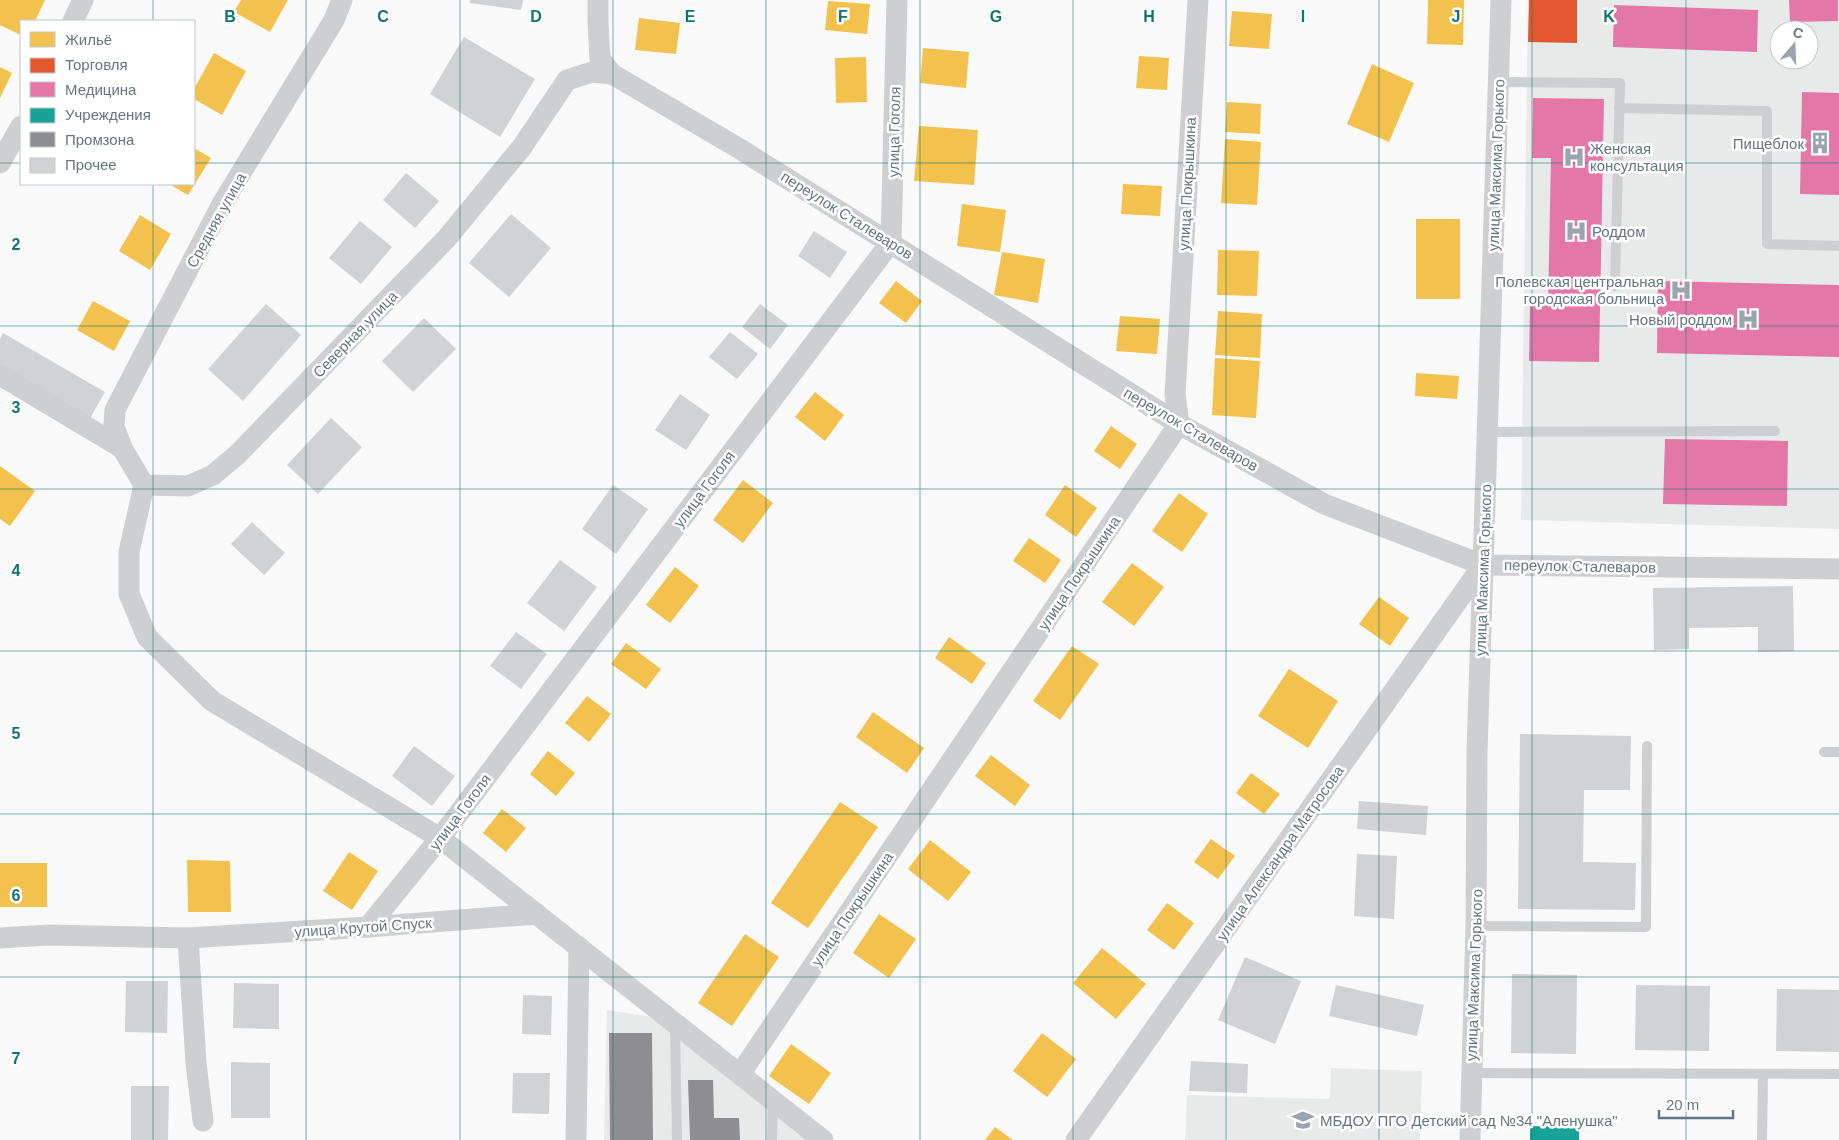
<svg xmlns="http://www.w3.org/2000/svg" width="1839" height="1140" viewBox="0 0 1839 1140" font-family="Helvetica,sans-serif">
<style>
.built{fill:#e8e9e9;fill-rule:evenodd}
.homes{fill:#f2c14e}
.shops{fill:#e4572e}
.health{fill:#e377a8}
.public{fill:#17a398}
.industry{fill:#8d8d92}
.building{fill:#d0d2d3}
.lines{fill:none;stroke-linecap:round;stroke-linejoin:round}
.service{stroke:#cecfd0;stroke-width:10}
.minor{stroke:#cecfd0;stroke-width:21}
.grid{fill:none;stroke:#0f766e;stroke-width:1;stroke-opacity:0.55}
.labels{text-anchor:middle;dominant-baseline:central;stroke-width:5;stroke-linejoin:round;paint-order:stroke}
.street-label{font-size:15px;fill:#657683;stroke:#fff}
.poi-label{font-size:15px;fill:#657683;stroke:#fff;text-anchor:end}
.grid-label{font-size:16px;text-anchor:middle;font-weight:bold;fill:#0f766e;stroke:#fff;stroke-width:5;stroke-linejoin:round;paint-order:stroke}
</style>
<rect width="100%" height="100%" fill="#f9f9f9"/>
<g class="built">
<path d="M1528,0h311v529l-318,-9zM1779,30h30v30h-30z"/>
<path d="M607,1010l46,7 156,123h-205z"/>
<path d="M1331,1068l91,3 -2,69h-235l2,-45 143,4z"/>
</g>
<g class="homes">
<path d="M0,0h45l-10,21h-14v14l-21,-10z"/>
<path d="M241,0h47l-18,32 -36,-20z"/>
<path d="M1428,0h36l-1,45 -36,-1z"/>
<path d="M828,1l42,3 -3,30 -42,-4z"/>
<path d="M1232,11l40,3 -3,35 -40,-3z"/>
<path d="M639,18l41,5 -4,31 -41,-4z"/>
<path d="M923,48l46,4 -3,36 -46,-5z"/>
<path d="M214,53l32,18 -24,44 -28,-16v-10z"/>
<path d="M1139,56l30,2 -2,32 -31,-2z"/>
<path d="M866,57l1,45 -31,1 -1,-45z"/>
<path d="M1372,64l42,19 -25,59 -42,-18z"/>
<path d="M0,67l12,6 -12,25z"/>
<path d="M1227,102l34,2 -1,30 -35,-2z"/>
<path d="M919,126l59,4 -4,55 -60,-4z"/>
<path d="M1225,139l36,3 -4,63 -36,-2z"/>
<path d="M194,148l17,10 -23,37 -19,-11h25z"/>
<path d="M1123,184l39,2 -2,30 -39,-2z"/>
<path d="M962,204l44,6 -6,42 -43,-6z"/>
<path d="M140,215l31,19 -21,36 -31,-19z"/>
<rect x="1416" y="219" width="44" height="80"/>
<path d="M1218,250l41,1 -2,45 -40,-1z"/>
<path d="M1002,252l43,7 -7,44 -44,-8z"/>
<path d="M896,281l26,20 -16,22 -27,-20z"/>
<path d="M93,301l37,20 -16,30 -37,-21z"/>
<path d="M1218,311l44,3 -2,44 -45,-3z"/>
<path d="M1120,316l40,3 -3,35 -41,-3z"/>
<path d="M1215,358l45,3 -4,57 -44,-3z"/>
<path d="M1416,373l43,3 -2,23 -42,-3z"/>
<path d="M815,392l29,23 -19,26 -30,-24z"/>
<path d="M1111,426l26,18 -17,25 -26,-18z"/>
<path d="M0,466l35,25 -25,35 -10,-7z"/>
<path d="M743,480l30,23 -30,40 -30,-23z"/>
<path d="M1065,485l32,23 -21,29 -31,-22z"/>
<path d="M1179,493l29,21 -26,38 -30,-21z"/>
<path d="M1029,538l32,22 -16,23 -32,-22z"/>
<path d="M1132,563l32,24 -30,39 -32,-24z"/>
<path d="M675,567l24,19 -29,37 -24,-18z"/>
<path d="M1379,597l30,21 -19,28 -31,-22z"/>
<path d="M949,637l37,26 -14,21 -37,-26z"/>
<path d="M626,643l35,26 -15,20 -35,-25z"/>
<path d="M1072,646l27,18 -39,56 -27,-19z"/>
<path d="M1289,669l49,32 -30,47 -50,-32z"/>
<path d="M587,696l24,18 -22,28 -24,-19z"/>
<path d="M873,712l51,36 -17,25 -51,-36z"/>
<path d="M548,751l27,22 -19,23 -26,-22z"/>
<path d="M991,755l39,30 -15,21 -40,-30z"/>
<path d="M1251,773l29,21 -16,20 -28,-21z"/>
<path d="M840,802l38,25 -70,101 -37,-25z"/>
<path d="M502,809l24,19 -20,24 -23,-19z"/>
<path d="M1211,839l24,17 -17,23 -24,-17z"/>
<path d="M930,840l41,32 -23,29 -40,-32z"/>
<path d="M349,852l29,19 -26,39 -29,-19z"/>
<path d="M187,860l43,1 1,51h-43z"/>
<rect x="0" y="863" width="47" height="44"/>
<path d="M1167,903l27,20 -20,27 -27,-20z"/>
<path d="M879,914l37,25 -27,39 -36,-25z"/>
<path d="M745,934l34,23 -47,69 -34,-23z"/>
<path d="M1102,948l44,36 -30,35 -43,-36z"/>
<path d="M1042,1033l34,26 -29,38 -34,-26z"/>
<path d="M791,1044l40,29 -22,31 -40,-28z"/>
<path d="M995,1127l18,13h-28z"/>
</g>
<path class="shops" d="M1529,0h48v43l-49,-1z"/>
<g class="health">
<path d="M1789,0h49v21l-48,1z"/>
<path d="M1614,5l144,5 -1,42 -144,-5z"/>
<path d="M1802,92l37,1v102l-39,-1z"/>
<path d="M1533,98l71,1 -5,263 -70,-1 1,-57h18l3,-146h-19z"/>
<path d="M1658,281l181,4v72l-182,-4z"/>
<path d="M1665,439l123,2 -1,65 -124,-2z"/>
</g>
<path class="public" d="M1530,1126l49,1v13h-49z"/>
<g class="industry">
<path d="M609,1033h43l1,107h-43z"/>
<path d="M688,1080h25l1,38h25l1,22h-50z"/>
</g>
<g class="building">
<path d="M470,0h53l-2,10 -51,-7z"/>
<path d="M464,37l71,42 -35,58 -70,-43z"/>
<path d="M406,173l33,28 -24,27 -32,-28z"/>
<path d="M511,214l40,34 -42,49 -40,-34z"/>
<path d="M360,221l32,26 -31,37 -32,-26z"/>
<path d="M814,231l33,21 -17,26 -32,-22z"/>
<path d="M266,304l35,31 -58,66 -35,-32z"/>
<path d="M760,304l28,21 -18,24 -28,-22z"/>
<path d="M424,318l32,31 -43,43 -31,-31z"/>
<path d="M730,332l28,22 -21,25 -28,-22z"/>
<path d="M3,333l102,59 -16,28 -89,-50v-31z"/>
<path d="M680,394l30,21 -24,35 -31,-20z"/>
<path d="M331,418l31,29 -44,47 -31,-29z"/>
<path d="M613,485l35,24 -32,45 -34,-25z"/>
<path d="M252,522l33,31 -21,22 -33,-31z"/>
<path d="M560,560l37,27 -33,44 -37,-28z"/>
<path d="M1793,586l1,65 -36,1v-25l-69,1v21l-35,1 -1,-62z"/>
<path d="M516,632l31,22 -26,35 -31,-23z"/>
<path d="M1520,734l111,2 -1,54h-46l-1,72 53,1 -1,47 -117,-1z"/>
<path d="M414,746l41,30 -23,30 -40,-30z"/>
<path d="M1359,801l69,5 -2,29 -69,-6z"/>
<path d="M1357,854l40,2 -3,63 -40,-3z"/>
<path d="M1245,957l56,24 -26,63 -57,-24z"/>
<path d="M1512,974l65,1 -1,79 -65,-1z"/>
<path d="M126,981h42l-1,52 -42,-1z"/>
<path d="M234,983l45,1v45l-46,-1z"/>
<path d="M1336,985l88,20 -7,31 -88,-20z"/>
<path d="M1636,985l74,1 -1,65 -74,-1z"/>
<path d="M1777,989l62,1v62l-63,-1z"/>
<path d="M523,995l29,1 -1,39 -29,-1z"/>
<path d="M1191,1061l57,3 -1,29 -58,-2z"/>
<path d="M231,1062l39,1v55h-39z"/>
<path d="M513,1073h37l-1,41 -37,-1z"/>
<path d="M131,1086h38l-1,54h-37z"/>
</g>
<g class="lines">
<g class="service">
<path d="M1499,82l121,1 -5,203"/>
<path d="M1619,108l148,3v133l72,2"/>
<path d="M1488,432l287,-1"/>
<path d="M1824,752h15"/>
<path d="M1476,926l170,1 1,-181"/>
<path d="M675,1024l2,116"/>
<path d="M1471,1073l368,1"/>
<path d="M772,1140l1,-38"/>
<path d="M1762,1140l1,-66"/>
</g>
<g class="minor">
<path d="M73,21l10,-21"/>
<path d="M612,74l128,75 439,275 145,80 159,61 356,4"/>
<path d="M0,163l21,-37"/>
<path d="M0,375l122,73 22,37 44,1 25,-11 25,-21 209,-216 75,-91 45,-67 25,-8 20,2 -12,-15 -2,-37v-22"/>
<path d="M122,448l-8,-22 1,-16 107,-206 112,-184 8,-20"/>
<path d="M144,485l-15,67v42l18,43 65,64 228,137 383,302"/>
<path d="M368,927l72,-89 451,-596 6,-242"/>
<path d="M0,938l48,-3 140,3 180,-11 169,-13"/>
<path d="M188,938l8,125 7,58"/>
<path d="M740,1074l439,-650 -4,-30 23,-394"/>
<path d="M576,1140l3,-193"/>
<path d="M1076,1140l407,-575"/>
<path d="M1470,1140l6,-214 1,-173 24,-753"/>
</g>
</g>
<path class="grid" d="M153,0v21M306,0v1140M460,0v1140M613,0v1140M766,0v1140M920,0v1140M1073,0v1140M1226,0v1140M1379,0v1140M1532,0v1140M1686,0v1140M0,163h21M194,163h1645M153,184v956M0,326h1839M0,489h1839M0,651h1839M0,814h1839M0,977h1839"/>
<defs>
<g id="building-bare" transform="scale(1.725)"><path d="M-4-6H4V6H1V3H-1V6H-4ZM-2.5-4.3h1.7v1.8h-1.7ZM.8-4.3h1.7v1.8H.8ZM-2.5-1h1.7V.8h-1.7ZM.8-1h1.7V.8H.8Z" fill="#99a4ac" stroke="#fff" stroke-width="2.5" paint-order="stroke"/></g>
<g id="hospital-bare" transform="scale(1.725)"><path d="M-5-5h3v3.5h4V-5h3V5h-3V1.5h-4V5h-3Z" fill="#99a4ac" stroke="#fff" stroke-width="2.5" paint-order="stroke"/></g>
<g id="school-bare" transform="scale(1.725)"><path d="M0-5L7-2L0 1L-7-2ZM-4 1L0 2.5L4 1V4Q0 6-4 4Z" fill="#99a4ac" stroke="#fff" stroke-width="2.5" paint-order="stroke"/></g>
</defs>
<g fill-rule="evenodd">
<use href="#building-bare" x="1820" y="143"/>
<use href="#hospital-bare" x="1574" y="157"/>
<use href="#hospital-bare" x="1576" y="231"/>
<use href="#hospital-bare" x="1681" y="290"/>
<use href="#hospital-bare" x="1748" y="319"/>
<use href="#school-bare" x="1303" y="1120"/>
</g>
<g class="labels">
<g class="street-label">
<text transform="translate(894 132) rotate(-89)">улица Гоголя</text>
<text transform="translate(1496 165) rotate(-88)">улица Максима Горького</text>
<text transform="translate(1187 184) rotate(-87)">улица Покрышкина</text>
<text transform="translate(847 215) rotate(32)">переулок Сталеваров</text>
<text transform="translate(216 220) rotate(-61)">Средняя улица</text>
<text transform="translate(355 334) rotate(-46)">Северная улица</text>
<text transform="translate(1191 429) rotate(30)">переулок Сталеваров</text>
<text transform="translate(704 489) rotate(-53)">улица Гоголя</text>
<text transform="translate(1580 566) rotate(1)">переулок Сталеваров</text>
<text transform="translate(1483 570) rotate(-88)">улица Максима Горького</text>
<text transform="translate(1079 573) rotate(-56)">улица Покрышкина</text>
<text transform="translate(460 812) rotate(-53)">улица Гоголя</text>
<text transform="translate(1280 853) rotate(-55)">улица Александра Матросова</text>
<text transform="translate(852 909) rotate(-56)">улица Покрышкина</text>
<text transform="translate(363 927) rotate(-4)">улица Крутой Спуск</text>
<text transform="translate(1474 975) rotate(-88)">улица Максима Горького</text>
</g>
<g class="poi-label">
<text x="1804" y="143">Пищеблок</text>
<text x="1590" y="148" text-anchor="start">Женская<tspan x="1590" dy="17">консультация</tspan></text>
<text x="1592" y="231" text-anchor="start">Роддом</text>
<text x="1664" y="281">Полевская центральная<tspan x="1664" dy="17">городская больница</tspan></text>
<text x="1732" y="319">Новый роддом</text>
<text x="1320" y="1120" text-anchor="start">МБДОУ ПГО Детский сад №34 "Аленушка"</text>
</g>
</g>
<g class="grid-label">
<text x="230" y="22">B</text>
<text x="383" y="22">C</text>
<text x="536" y="22">D</text>
<text x="690" y="22">E</text>
<text x="843" y="22">F</text>
<text x="996" y="22">G</text>
<text x="1149" y="22">H</text>
<text x="1303" y="22">I</text>
<text x="1456" y="22">J</text>
<text x="1609" y="22">K</text>
<text x="16" y="250">2</text>
<text x="16" y="413">3</text>
<text x="16" y="576">4</text>
<text x="16" y="739">5</text>
<text x="16" y="901">6</text>
<text x="16" y="1064">7</text>
</g>
<rect x="20" y="20" width="175" height="165" fill="#ffffff" stroke="#c1c8cd"/>
<rect x="30" y="32" width="25" height="15" fill="#f2c14e" stroke="#c1c8cd"/>
<text x="65" y="45" font-size="15" fill="#657683">Жильё</text>
<rect x="30" y="58" width="25" height="15" fill="#e4572e" stroke="#c1c8cd"/>
<text x="65" y="70" font-size="15" fill="#657683">Торговля</text>
<rect x="30" y="82" width="25" height="15" fill="#e377a8" stroke="#c1c8cd"/>
<text x="65" y="95" font-size="15" fill="#657683">Медицина</text>
<rect x="30" y="108" width="25" height="15" fill="#17a398" stroke="#c1c8cd"/>
<text x="65" y="120" font-size="15" fill="#657683">Учреждения</text>
<rect x="30" y="132" width="25" height="15" fill="#8d8d92" stroke="#c1c8cd"/>
<text x="65" y="145" font-size="15" fill="#657683">Промзона</text>
<rect x="30" y="158" width="25" height="15" fill="#d0d2d3" stroke="#c1c8cd"/>
<text x="65" y="170" font-size="15" fill="#657683">Прочее</text>
<g transform="translate(1794 45) rotate(19)"><circle r="24" fill="#ffffff" stroke="#c1c8cd"/>
<path d="M0-4L9 19L0 12L-9 19Z" fill="#99a4ac"/>
<text y="-8" font-size="14" font-weight="bold" text-anchor="middle" fill="#657683">С</text>
</g>
<path d="M1659 1110v8h74v-8" fill="none" stroke="#657683" stroke-width="2.5"/>
<text x="1666" y="1110" font-size="15" fill="#657683" stroke="#ffffff" stroke-width="4" paint-order="stroke">20 m</text>
</svg>
